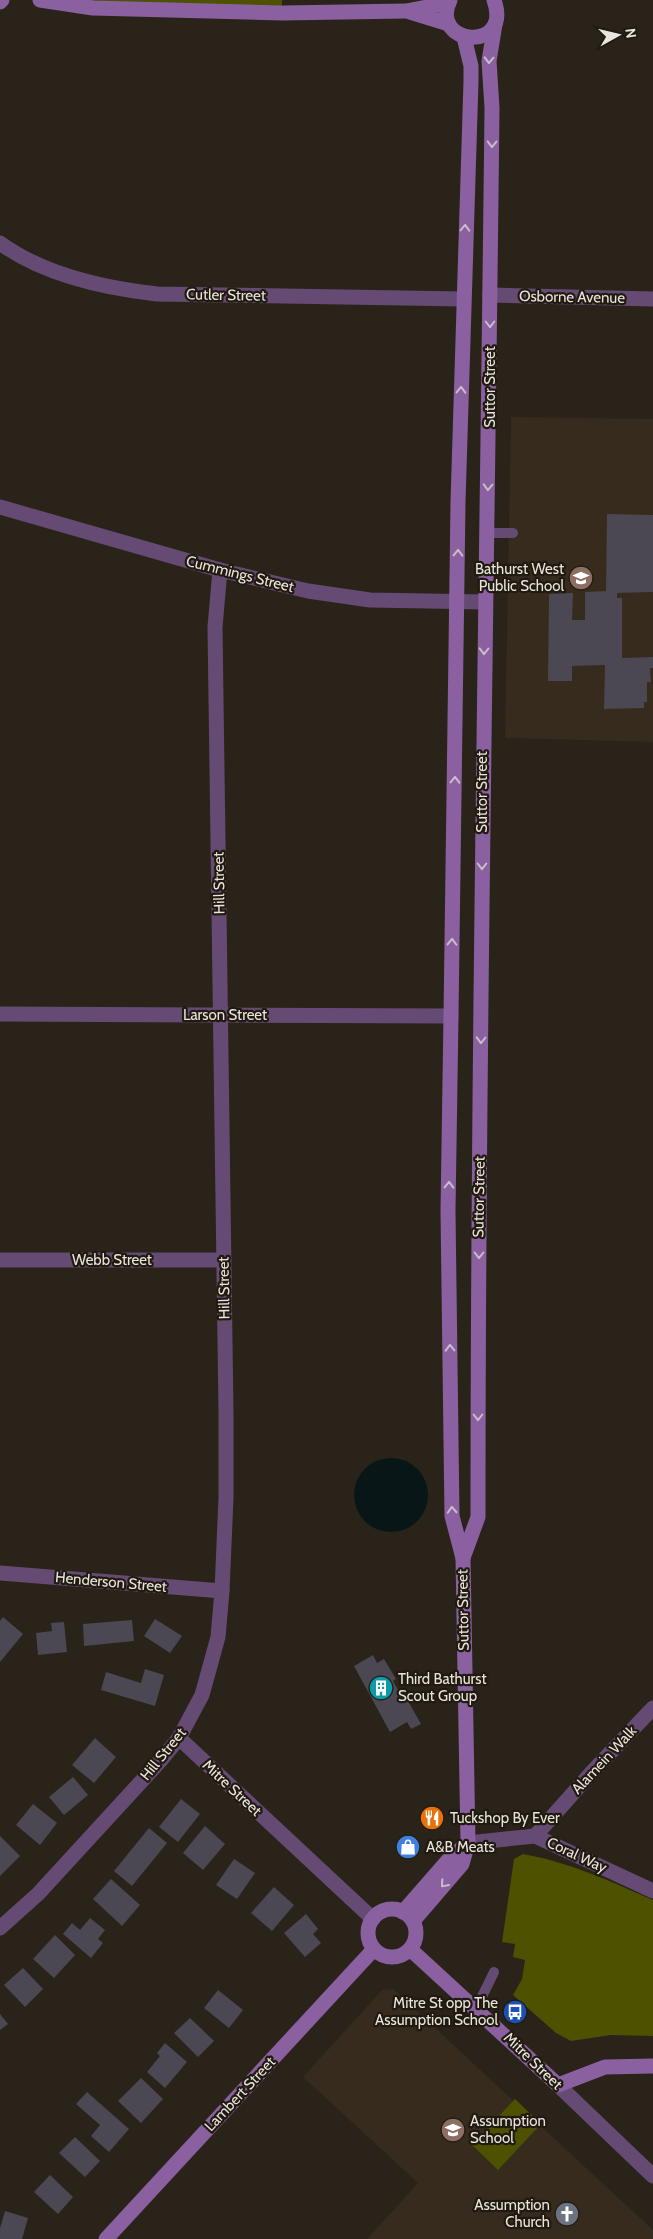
<svg xmlns="http://www.w3.org/2000/svg" width="653" height="2239" viewBox="0 0 653 2239" font-family="Cabin,sans-serif">
<style>
.built{fill:#362b1c}
.green{fill:#4d5100}
.water{fill:#081618}
.building{fill:#4b4753}
.lines{fill:none;stroke-linecap:round;stroke-linejoin:round}
.lane{stroke:#654b73;stroke-width:10}
.street{stroke:#654b73;stroke-width:15}
.secondary{stroke:#8a60a0;stroke-width:15}
.oneway{stroke:#ccbccb}
.labels{text-anchor:middle;dominant-baseline:central;stroke-width:4.5;stroke-linejoin:round;paint-order:stroke}
.street-label{font-size:15px;fill:#e9e4dd;stroke:#211a10}
.poi-label{font-size:15px;fill:#e9e4dd;stroke:#211a10;text-anchor:start}
</style>
<rect width="100%" height="100%" fill="#2a2319"/>
<g class="built">
<path d="M511,417l142,2v323l-148,-4z"/>
<path d="M393,1989l260,241v9h-286l51,-56 -115,-106 79,-87z"/>
</g>
<g class="green">
<path d="M40,0h242v13z"/>
<path d="M523,1854c46,8 87,27 130,46v136l-42,-1 -40,6 -15,-8 -43,-38 9,-16 3,-19 -12,-3 2,-13 -13,-2 12,-83z"/>
<path d="M515,2099l26,25 -43,46 -26,-25z"/>
</g>
<circle class="water" cx="391" cy="1495" r="37"/>
<g class="building">
<path d="M607,514l46,1v77l-36,1v5h5v60l31,-1v11h-3l1,14h-4v20h-3v6l-40,1 1,-44 -33,1v15h-24l1,-87 24,-1 -1,27h13v-28l21,-1z"/>
<path d="M3,1617l20,17 -23,28v-41z"/>
<path d="M155,1619l27,17 -12,17 -26,-17z"/>
<path d="M132,1620l2,21 -50,5 -1,-22z"/>
<path d="M64,1622l3,30 -29,3 -2,-22 16,-2 -1,-8z"/>
<path d="M373,1655l4,8 7,-4 12,20 -3,2 8,14 3,-1 17,30 -10,5 -4,-7 -17,10 -36,-66z"/>
<path d="M145,1669l19,6 -9,31 -54,-16 5,-18 35,11z"/>
<path d="M95,1738l21,19 -22,26 -22,-18z"/>
<path d="M73,1777l15,18 -24,20 -15,-18z"/>
<path d="M181,1799l19,15 -22,28 -19,-15z"/>
<path d="M33,1804l24,19 -17,22 -24,-20z"/>
<path d="M205,1826l20,18 -22,26 -20,-17z"/>
<path d="M149,1828l18,15 -35,43 -18,-15z"/>
<path d="M0,1836l20,20 -20,20z"/>
<path d="M234,1859l21,14 -18,26 -21,-14z"/>
<path d="M111,1879l29,26 -18,21 -29,-27z"/>
<path d="M274,1887l20,18 -22,26 -21,-18z"/>
<path d="M306,1914l12,15 -5,5 8,9 -16,14 -21,-24z"/>
<path d="M90,1918l15,12 -7,9 5,4 -12,15 -28,-24 9,-11 8,7z"/>
<path d="M55,1935l20,20 -21,23 -21,-19z"/>
<path d="M23,1968l20,21 -18,18 -21,-22z"/>
<path d="M218,1990l25,20 -14,18 -25,-20z"/>
<path d="M0,2014l8,10 -8,6z"/>
<path d="M190,2018l24,23 -16,16 -24,-24z"/>
<path d="M165,2043l22,19 -22,26 -18,-16 13,-16 -3,-3z"/>
<path d="M141,2078l22,21 -22,24 -23,-22z"/>
<path d="M87,2092l42,37 -20,23 -18,-16 9,-11 -24,-21z"/>
<path d="M75,2137l25,24 -15,16 -26,-24z"/>
<path d="M50,2175l23,22 -15,17 -24,-22z"/>
<path d="M5,2211l23,7 -6,21h-22v-11z"/>
</g>
<g class="lines">
<g class="lane">
<path d="M487,533h26"/>
<path d="M476,2009l18,-37"/>
</g>
<g class="street">
<path d="M0,243c44,32 103,45 157,51l306,5"/>
<path d="M490,295l163,4"/>
<path d="M0,507l220,63 88,21 62,9 115,2"/>
<path d="M0,1014l451,2"/>
<path d="M0,1260h223"/>
<path d="M0,1573l222,18"/>
<path d="M179,1738l194,181"/>
<path d="M535,1836l57,-64 61,-64"/>
<path d="M468,1843l67,-7 118,55"/>
<path d="M0,1928l38,-34 123,-134 18,-22 23,-43 16,-58 4,-46 4,-93v-85l-11,-786 5,-57"/>
<path d="M558,2085l95,91"/>
</g>
<g class="secondary">
<path d="M40,0l53,8 189,5 124,-2 43,-8"/>
<path d="M450,0c-22,45 63,54 44,0"/>
<path d="M0,2l2,-2"/>
<path d="M410,12l39,12"/>
<path d="M463,1558l15,-41c0,-470 9,-940 14,-1409l-3,-47 6,-37"/>
<circle cx="392" cy="1933" r="24"/>
<path d="M403,1912l48,-55 17,-14"/>
<path d="M413,1921l49,-57 6,-21 -5,-285 -11,-42 -4,-305 3,-195 7,-514 13,-421v-15l-7,-29"/>
<path d="M410,1949l148,136 47,-18 48,-1"/>
<path d="M106,2239l268,-290"/>
</g>
</g>
<defs><path id="oneway-chevron" d="M-2-3.5L2.5 0L-2 3.5" fill="none" stroke-width="1.6" stroke-linecap="round" stroke-linejoin="round" transform="scale(1.25)"/></defs>
<g class="oneway">
<use href="#oneway-chevron" transform="translate(489 60) rotate(92)"/>
<use href="#oneway-chevron" transform="translate(492 144) rotate(91)"/>
<use href="#oneway-chevron" transform="translate(465 228) rotate(-88)"/>
<use href="#oneway-chevron" transform="translate(490 324) rotate(90)"/>
<use href="#oneway-chevron" transform="translate(461 390) rotate(-89)"/>
<use href="#oneway-chevron" transform="translate(488 487) rotate(92)"/>
<use href="#oneway-chevron" transform="translate(458 553) rotate(-89)"/>
<use href="#oneway-chevron" transform="translate(484 651) rotate(91)"/>
<use href="#oneway-chevron" transform="translate(455 780) rotate(-89)"/>
<use href="#oneway-chevron" transform="translate(482 866) rotate(90)"/>
<use href="#oneway-chevron" transform="translate(452 942) rotate(-89)"/>
<use href="#oneway-chevron" transform="translate(481 1040) rotate(91)"/>
<use href="#oneway-chevron" transform="translate(449 1185) rotate(-89)"/>
<use href="#oneway-chevron" transform="translate(479 1255) rotate(90)"/>
<use href="#oneway-chevron" transform="translate(450 1348) rotate(-91)"/>
<use href="#oneway-chevron" transform="translate(478 1417) rotate(90)"/>
<use href="#oneway-chevron" transform="translate(452 1510) rotate(-93)"/>
<use href="#oneway-chevron" transform="translate(444 1884) rotate(131)"/>
</g>
<defs>
<g id="school-disc" transform="scale(1.25)"><circle r="9.5" fill="#8d6e63" stroke="#211a10"/><path d="M0-5L7-2L0 1L-7-2ZM-4 1L0 2.5L4 1V4Q0 6-4 4Z" fill="#fff"/></g>
<g id="building-disc" transform="scale(1.25)"><circle r="9.5" fill="#0f9aa8" stroke="#211a10"/><path d="M-4-6H4V6H1V3H-1V6H-4ZM-2.5-4.3h1.7v1.8h-1.7ZM.8-4.3h1.7v1.8H.8ZM-2.5-1h1.7V.8h-1.7ZM.8-1h1.7V.8H.8Z" fill="#fff"/></g>
<g id="restaurant-disc" transform="scale(1.25)"><circle r="9.5" fill="#e8710a" stroke="#211a10"/><path d="M-5-6h1v4h1v-4h1v4h1v-4h1v5L-1.5 .5V6h-2V.5L-5-1ZM5-6V6H3V1.5H1.5Q1.5-4 5-6Z" fill="#fff"/></g>
<g id="shop-disc" transform="scale(1.25)"><circle r="9.5" fill="#3f7fe0" stroke="#211a10"/><path d="M-5-2.5h2.3a2.7 3.5 0 0 1 5.4 0H5L5.5 6h-11ZM-1.5-2.5h3a1.5 2.3 0 0 0-3 0Z" fill="#fff"/></g>
<g id="bus-disc" transform="scale(1.25)"><circle r="9.5" fill="#1a4fb4" stroke="#211a10"/><path d="M-5-6H5V4H4V6H2V4H-2V6H-4V4H-5ZM-3.5-4V0h7V-4ZM-3.5 1.2v1.5H-2V1.2ZM2 1.2v1.5H3.5V1.2Z" fill="#fff"/></g>
<g id="church-disc" transform="scale(1.25)"><circle r="9.5" fill="#6b7280" stroke="#211a10"/><path d="M-1.2-6h2.4v3.5h3.3v2.4h-3.3V6h-2.4V-.1h-3.3v-2.4h3.3Z" fill="#fff"/></g>
</defs>
<g fill-rule="evenodd">
<use href="#school-disc" x="581" y="578"/>
<use href="#building-disc" x="381" y="1688"/>
<use href="#restaurant-disc" x="432" y="1818"/>
<use href="#shop-disc" x="408" y="1847"/>
<use href="#bus-disc" x="515" y="2012"/>
<use href="#school-disc" x="453" y="2130"/>
<use href="#church-disc" x="567" y="2214"/>
</g>
<g class="labels">
<g class="street-label">
<text transform="translate(226 295) rotate(1)">Cutler Street</text>
<text transform="translate(572 297) rotate(1)">Osborne Avenue</text>
<text transform="translate(490 387) rotate(-90)">Suttor Street</text>
<text transform="translate(240 574) rotate(14)">Cummings Street</text>
<text transform="translate(482 792) rotate(-90)">Suttor Street</text>
<text transform="translate(219 883) rotate(-91)">Hill Street</text>
<text x="225" y="1015">Larson Street</text>
<text transform="translate(479 1197) rotate(-89)">Suttor Street</text>
<text x="112" y="1260">Webb Street</text>
<text transform="translate(224 1288) rotate(-91)">Hill Street</text>
<text transform="translate(111 1582) rotate(5)">Henderson Street</text>
<text transform="translate(463 1610) rotate(-91)">Suttor Street</text>
<text transform="translate(163 1754) rotate(-51)">Hill Street</text>
<text transform="translate(604 1760) rotate(-47)">Alamein Walk</text>
<text transform="translate(232 1788) rotate(43)">Mitre Street</text>
<text transform="translate(577 1855) rotate(25)">Coral Way</text>
<text transform="translate(533 2061) rotate(44)">Mitre Street</text>
<text transform="translate(240 2094) rotate(-47)">Lambert Street</text>
</g>
<g class="poi-label">
<text x="564" y="569" text-anchor="end">Bathurst West<tspan x="564" dy="17">Public School</tspan></text>
<text x="398" y="1679">Third Bathurst<tspan x="398" dy="17">Scout Group</tspan></text>
<text x="450" y="1818">Tuckshop By Ever</text>
<text x="426" y="1847">A&amp;B Meats</text>
<text x="498" y="2003" text-anchor="end">Mitre St opp The<tspan x="498" dy="17">Assumption School</tspan></text>
<text x="470" y="2121">Assumption<tspan x="470" dy="17">School</tspan></text>
<text x="550" y="2205" text-anchor="end">Assumption<tspan x="550" dy="17">Church</tspan></text>
</g>
</g>
<g transform="translate(618 35) rotate(82)" stroke="#211a10" stroke-width="4" paint-order="stroke">
<path d="M0-4L9 19L0 12L-9 19Z" fill="#e9e4dd"/>
<text y="-8" font-size="14" font-weight="bold" text-anchor="middle" fill="#e9e4dd">N</text>
</g>
</svg>
